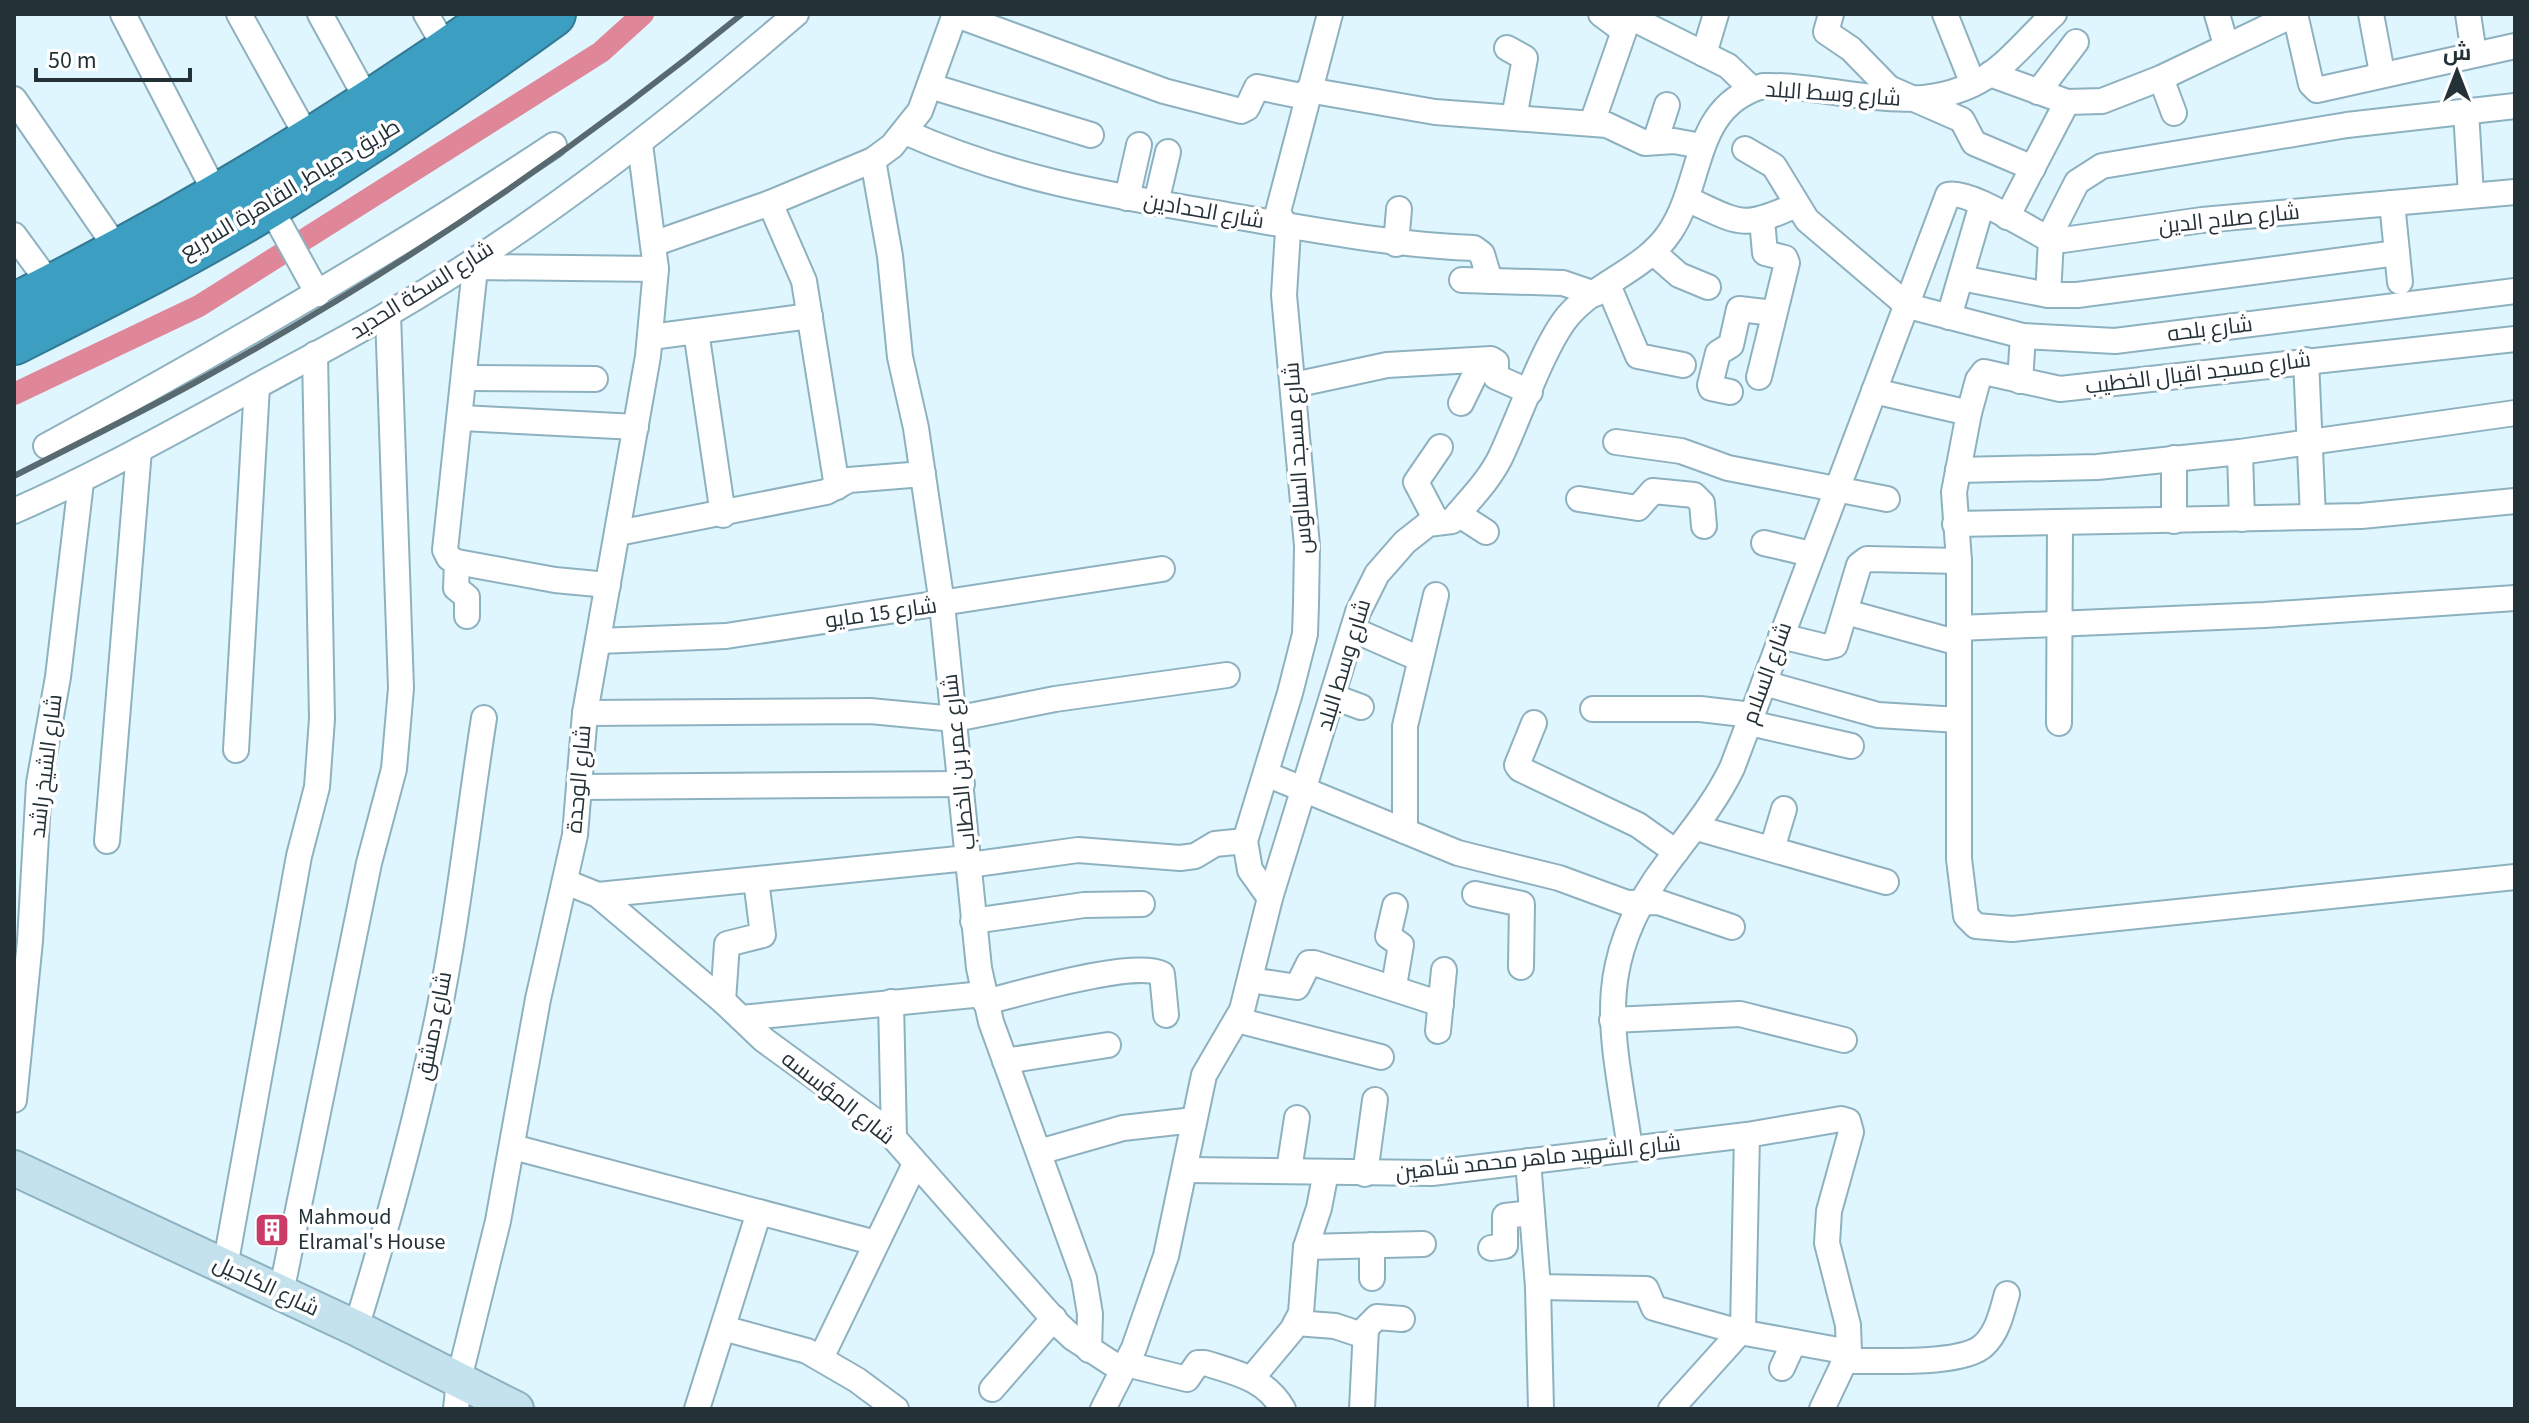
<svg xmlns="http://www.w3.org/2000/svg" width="2529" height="1423" viewBox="0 0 2529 1423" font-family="'Source Sans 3',Cairo,sans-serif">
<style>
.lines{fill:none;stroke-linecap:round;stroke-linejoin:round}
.canal{stroke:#df8799;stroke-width:22}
.street-casing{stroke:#8eb1c0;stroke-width:28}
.secondary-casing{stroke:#8eb1c0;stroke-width:38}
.highway-casing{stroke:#347992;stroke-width:48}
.street{stroke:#fff;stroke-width:24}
.secondary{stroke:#c4e2ed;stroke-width:34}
.highway{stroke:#3c9fc2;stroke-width:44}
.rail{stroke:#58696f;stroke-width:6}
.labels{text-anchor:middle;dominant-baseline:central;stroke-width:7;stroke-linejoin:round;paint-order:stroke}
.street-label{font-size:22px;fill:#243238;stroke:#fff}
.poi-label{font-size:22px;fill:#243238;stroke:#fff;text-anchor:start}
</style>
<rect width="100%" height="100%" fill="#dff6ff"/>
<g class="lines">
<path class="canal" d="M14,394l185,-88 402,-254 42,-38"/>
<g class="street-casing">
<g id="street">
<path d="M123,14l95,184"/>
<path d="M239,14l71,128"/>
<path d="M320,14l50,91"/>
<path d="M426,14l22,38"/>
<path d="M954,14l210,77 77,20 6,-3 10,-21 49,10"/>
<path d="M1831,14l-5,18 25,17 38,39 73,32 12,23 59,25"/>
<path d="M1945,14l28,70"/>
<path d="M2217,14l9,31"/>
<path d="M2295,14l16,70 6,6 198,-44"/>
<path d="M2371,14l11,59"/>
<path d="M2468,14l6,40"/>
<path d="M1630,17l98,49 24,23"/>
<path d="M1507,48l18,10 -11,60"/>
<path d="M1704,54l12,-40"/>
<path d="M1990,74l77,28 35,-1 59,-23 134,-64"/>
<path d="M2161,78l13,35"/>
<path d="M930,86l161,49"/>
<path d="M1308,90l127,22 172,13 38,18 29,-2 27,5"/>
<path d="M2038,92l38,-50"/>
<path d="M14,99l106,154"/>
<path d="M2466,111l5,84"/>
<path d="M1592,123l32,-92 -23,-17"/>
<path d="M905,132c111,49 204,63 322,83 83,14 163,30 247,33l8,6 8,27"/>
<path d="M1655,142l12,-37"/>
<path d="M1745,149l29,17 33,54 101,86 115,30 92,5 400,-50"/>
<path d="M873,160l17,96 10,101 16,71 26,176 37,364 12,54 93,256 6,36 -1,36"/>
<path d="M1127,198l12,-53"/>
<path d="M1687,199c53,24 54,31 109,6"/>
<path d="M770,203l34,78 33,206"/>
<path d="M1156,203l12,-51"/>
<path d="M2392,203l8,79"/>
<path d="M269,205l49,89"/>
<path d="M2007,217l60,-115"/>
<path d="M14,235l38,52"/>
<path d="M2048,239l29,-57 25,-16 245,-41 168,-19"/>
<path d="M653,244l117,-41 103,-43 19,-14 28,-35 35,-97"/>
<path d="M1396,244l3,-35"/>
<path d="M1654,253l25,22 29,12"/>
<path d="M476,259l-31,291 4,8 8,4 98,18 53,5"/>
<path d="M475,267l181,2"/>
<path d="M1961,278l87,17h29l320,-42"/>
<path d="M1462,280l101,3 32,11"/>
<path d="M1608,285l30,71 45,9"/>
<path d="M2048,295l3,-55"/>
<path d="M1949,317l33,-113"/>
<path d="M696,331l27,184"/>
<path d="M651,337l159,-21"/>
<path d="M2515,339l-455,50 -76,-17 -6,8 -9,33 -15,79 5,69v298l7,57 10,10 36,3 503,-52"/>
<path d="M2306,360l7,157"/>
<path d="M1759,377l28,-114 -2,-5 -20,-5 -3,-33"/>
<path d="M465,378l130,1"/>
<path d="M2020,381l3,-45"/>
<path d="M1294,385l93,-20 104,-6 5,3v15l34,15"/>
<path d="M1874,391l95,22"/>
<path d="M1730,392l-19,-4 -1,-3 8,-32 13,-8 8,-36 35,4"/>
<path d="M1461,403l21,-43"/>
<path d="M462,418l174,9"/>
<path d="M1616,442l65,9 47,17 159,31"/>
<path d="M46,446c173,-94 343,-192 508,-301"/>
<path d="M2240,452l2,67"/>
<path d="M2174,458v63"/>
<path d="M1958,470l139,-3 143,-15 275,-39"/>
<path d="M1579,499l59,9 15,-17 41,4 8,8 2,23"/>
<path d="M14,511c78,-34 151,-75 225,-115 50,-28 100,-53 149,-82 146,-85 280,-190 408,-300"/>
<path d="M1458,514l28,18"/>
<path d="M1437,522l-21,-40 24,-35"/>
<path d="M1955,524l406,-8 154,-15"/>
<path d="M618,533l208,-41 23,-12 74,-6"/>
<path d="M1764,543l47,11"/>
<path d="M457,562l-1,26 11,9v19"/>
<path d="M1846,612l113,31"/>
<path d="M1959,628l305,-13 251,-17"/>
<path d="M1354,630l66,29"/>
<path d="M1781,636l45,11 9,-2 24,-80 8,-6 92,2"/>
<path d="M598,641l128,-5 436,-67"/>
<path d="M1764,683l114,32 81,5"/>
<path d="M1334,697l27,10"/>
<path d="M1593,709h107l52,6"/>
<path d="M585,713l285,-2 85,8 100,-20 172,-24"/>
<path d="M1534,723l-17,42 3,4 118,56 38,27"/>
<path d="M1750,723l101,23"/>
<path d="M2059,723l1,-200"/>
<path d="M236,750l21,-364"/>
<path d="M1266,774l192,79 101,25 68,25 31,-1 74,25"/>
<path d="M580,787l382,-3"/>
<path d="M1697,828l189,54"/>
<path d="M1405,831v-105l31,-131"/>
<path d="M107,841l32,-391"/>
<path d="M1772,849l12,-40"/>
<path d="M969,865l109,-15 102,8 15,-2 20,-12 30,-3"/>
<path d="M566,882l32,13 125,106 41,39 122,89 172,195 15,14 49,32"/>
<path d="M1475,894l47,10 -1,63"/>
<path d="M598,895l370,-37"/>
<path d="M1270,898l-20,-28 -5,-29 45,-148 15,-59 1,-30 1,-58 -23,-251 4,-64 -10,-19 52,-198"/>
<path d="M973,921l111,-16 58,-1"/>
<path d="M1250,980l47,7 12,-24h5l127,41"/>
<path d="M1394,986l7,-41 -13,-9 7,-30"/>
<path d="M723,1001l4,-57 36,-9 -7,-55"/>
<path d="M891,1002l3,135"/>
<path d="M985,1002c34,-8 149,-43 177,-28l4,41"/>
<path d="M741,1018l242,-24"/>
<path d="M1237,1020l144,37"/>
<path d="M1612,1020l128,-6 104,26"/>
<path d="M1438,1031l6,-61"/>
<path d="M1005,1061l103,-16"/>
<path d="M14,1100l16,-159 9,-158 19,-106 23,-195"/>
<path d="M513,1147l363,96"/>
<path d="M1630,1149c-15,-107 -39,-174 26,-270 27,-39 55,-68 76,-111l216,-573c20,-6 82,35 103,45h12l139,-20 313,-28"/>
<path d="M1039,1152l84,-24 71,-8"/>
<path d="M1528,1161l10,126 3,122"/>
<path d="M1186,1170l246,3 315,-38 94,-16 7,2 3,11 -22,79 -2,32 21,82 1,27 -27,57"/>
<path d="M1289,1170l8,-52"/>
<path d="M1365,1174l10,-74"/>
<path d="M1372,1245v33"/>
<path d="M1306,1247l117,-3"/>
<path d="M1491,1248l14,-2v-30l27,-3"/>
<path d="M225,1267l74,-411 18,-69 5,-68 -7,-365"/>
<path d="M1538,1287l108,2 8,19 86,24 109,20"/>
<path d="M281,1293l88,-430 25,-94 7,-81 -13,-374"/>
<path d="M1296,1323l39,3 30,10"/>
<path d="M356,1328c29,-94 55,-188 76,-284 24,-107 35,-217 52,-326"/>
<path d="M723,1328l84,23 50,29 39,29"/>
<path d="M821,1358l94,-194"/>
<path d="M1848,1361c30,-1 115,5 136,-16 14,-13 18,-34 23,-51"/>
<path d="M1126,1364l61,15 11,-16h7c31,10 60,15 78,46"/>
<path d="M1782,1368l12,-26"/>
<path d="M1252,1378l40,-48 9,-17 5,-66 13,-39 7,-36"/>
<path d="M992,1389l62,-71"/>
<path d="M456,1409l3,-30 39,-158 40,-222 37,-164 10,-122 63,-357 8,-87 -16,-125"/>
<path d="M697,1409l62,-197"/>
<path d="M1103,1409l31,-61 32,-92 38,-181 38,-65 28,-112 88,-286 19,-38 28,-32 23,-18 24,-3c16,-20 36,-39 48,-63 18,-37 43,-112 68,-142 29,-34 77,-46 102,-84 34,-51 22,-126 93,-146 75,-2 154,35 223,-9 25,-16 46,-43 68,-63"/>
<path d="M1362,1409l4,-81 11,-11 25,2"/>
<path d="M1671,1409l72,-80 4,-194"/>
</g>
</g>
<g class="secondary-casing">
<path id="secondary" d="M14,1168l342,160 160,81"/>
</g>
<g class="highway-casing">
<g id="highway">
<path d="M14,306c170,-85 331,-182 486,-292"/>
<path d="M14,342c87,-44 174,-87 257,-138 97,-60 190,-123 282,-190"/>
</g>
</g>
<use href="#street" class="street"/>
<use href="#secondary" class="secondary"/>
<use href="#highway" class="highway"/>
<path class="rail" d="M14,476c61,-31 122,-61 182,-94 193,-106 376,-229 546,-368"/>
</g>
<defs>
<g id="building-square" transform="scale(1.8)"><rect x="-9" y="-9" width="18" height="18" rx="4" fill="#ca3c66" stroke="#fff"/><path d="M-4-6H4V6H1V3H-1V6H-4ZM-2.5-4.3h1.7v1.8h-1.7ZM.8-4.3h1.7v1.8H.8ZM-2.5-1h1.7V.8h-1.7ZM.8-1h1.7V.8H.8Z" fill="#fff"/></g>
</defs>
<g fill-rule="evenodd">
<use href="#building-square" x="272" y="1230"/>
</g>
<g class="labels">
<g class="street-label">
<text transform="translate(1833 94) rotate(4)">شارع وسط البلد</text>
<text transform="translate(290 189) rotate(-31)">طريق دمياط, القاهرة السريع</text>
<text transform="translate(1204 211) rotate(10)">شارع الحدادين</text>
<text transform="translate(2229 219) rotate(-6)">شارع صلاح الدين</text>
<text transform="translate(422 290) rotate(-32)">شارع السكة الحديد</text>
<text transform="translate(2210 329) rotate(-7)">شارع بلحه</text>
<text transform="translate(2198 373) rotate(-7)">شارع مسجد اقبال الخطيب</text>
<text transform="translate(1298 458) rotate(-94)">شارع مسجد السالوس</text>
<text transform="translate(881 613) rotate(-8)">شارع 15 مايو</text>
<text transform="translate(1344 665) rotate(-73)">شارع وسط البلد</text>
<text transform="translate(1767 673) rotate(-70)">شارع السلام</text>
<text transform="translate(959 762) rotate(-96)">شارع عمر بن الخطاب</text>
<text transform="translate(46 766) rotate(-83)">شارع الشيخ راشد</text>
<text transform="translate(579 779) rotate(-85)">شارع الوحدة</text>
<text transform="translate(434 1026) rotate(-79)">شارع دمشق</text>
<text transform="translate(838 1098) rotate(38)">شارع المؤسسه</text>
<text transform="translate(1538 1158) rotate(-6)">شارع الشهيد ماهر محمد شاهين</text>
<text transform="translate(266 1286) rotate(25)">شارع الكاحيل</text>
</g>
<g class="poi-label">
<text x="298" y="1217">Mahmoud<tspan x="298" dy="25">Elramal's House</tspan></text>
</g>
</g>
<rect width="2529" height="1423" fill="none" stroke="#243238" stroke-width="32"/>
<g transform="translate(2457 72)" stroke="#ffffff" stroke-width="6" paint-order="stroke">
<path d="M0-6L14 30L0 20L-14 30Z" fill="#243238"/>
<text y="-12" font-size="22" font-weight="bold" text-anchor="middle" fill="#243238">ش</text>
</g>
<path d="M36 68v12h154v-12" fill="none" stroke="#243238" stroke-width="4"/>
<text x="48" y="68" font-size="24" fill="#243238" stroke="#ffffff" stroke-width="6" paint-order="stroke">50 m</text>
</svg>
